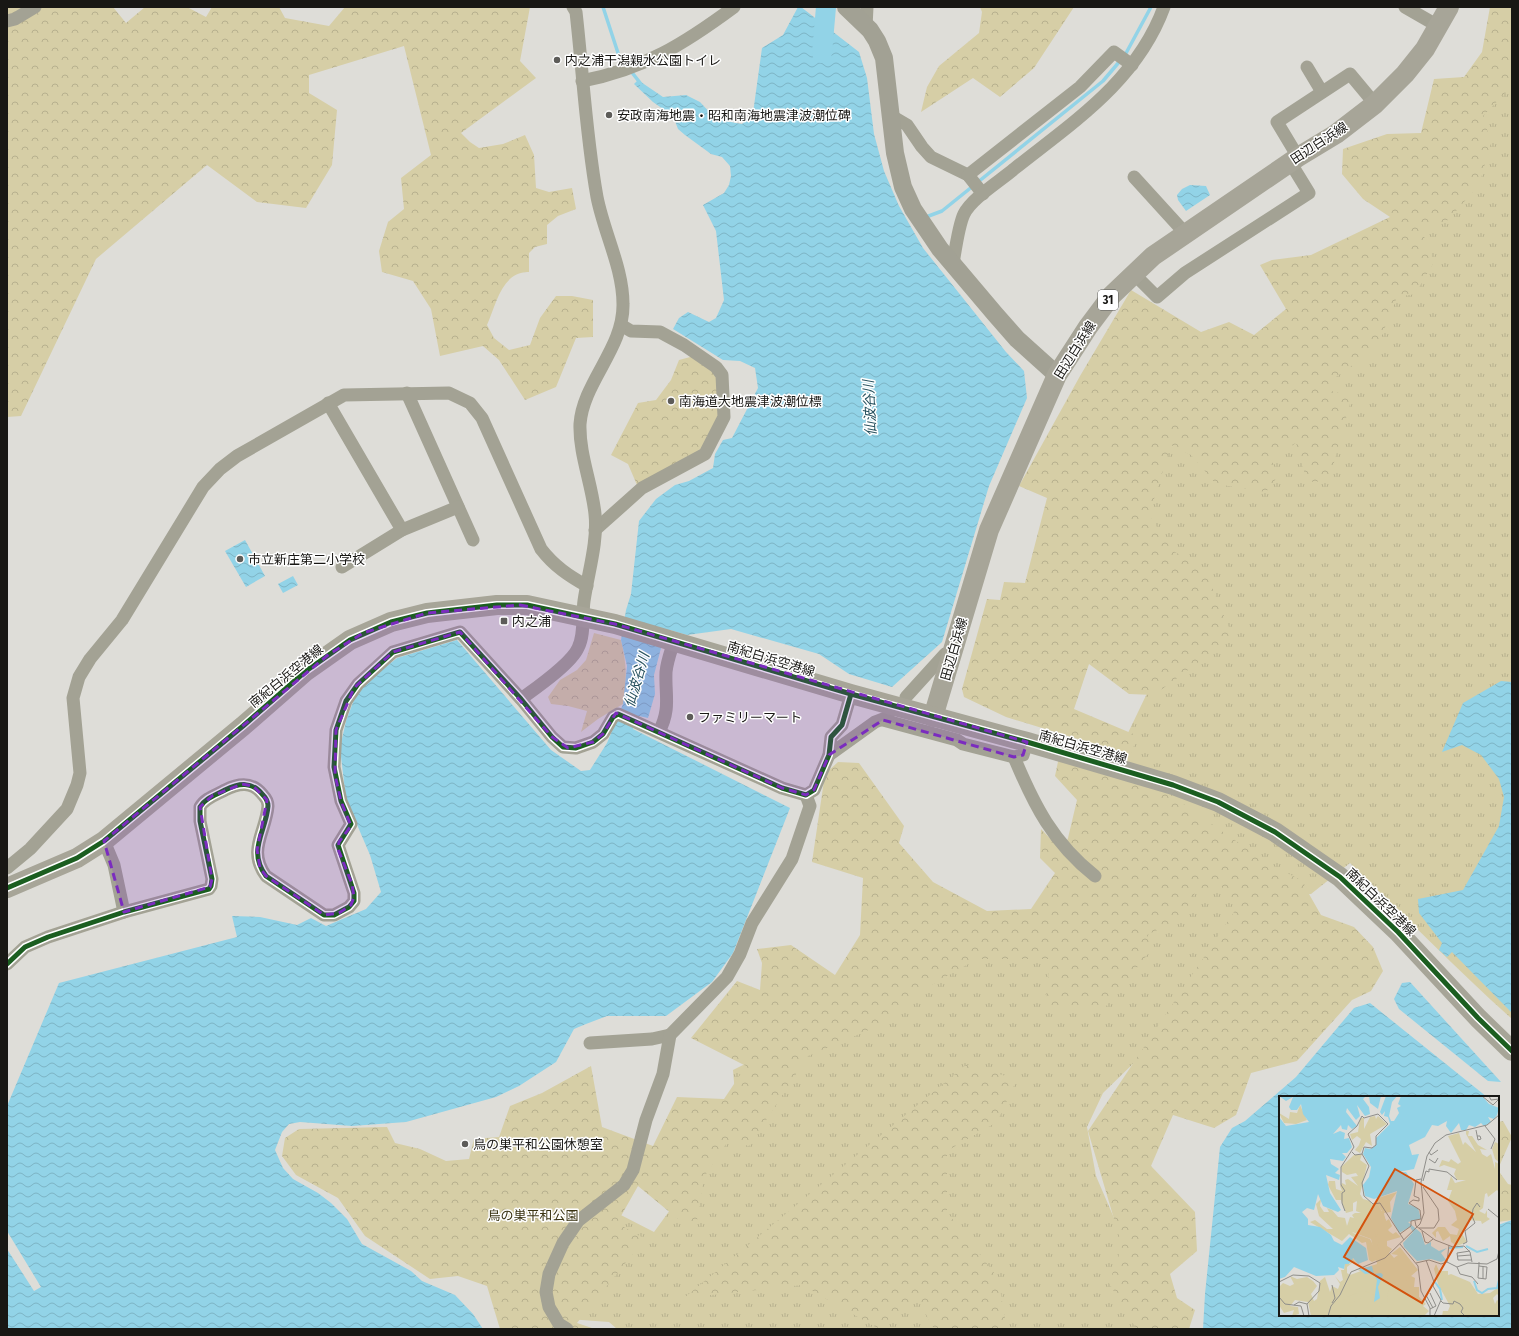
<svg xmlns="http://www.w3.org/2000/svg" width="1519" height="1336" viewBox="0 0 1519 1336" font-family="'Fira Sans Condensed','Noto Sans JP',sans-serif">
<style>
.grass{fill:url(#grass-tufts)}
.forest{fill:url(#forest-crowns)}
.water{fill:url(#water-waves)}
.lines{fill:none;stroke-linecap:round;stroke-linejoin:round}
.stream{stroke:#92d3e7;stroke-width:3.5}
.river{stroke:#92d3e7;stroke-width:20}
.street{stroke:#a3a294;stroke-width:13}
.secondary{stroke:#a2a194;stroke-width:18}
.primary{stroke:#a7a598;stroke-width:20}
.cycleway-casing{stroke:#fff;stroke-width:8}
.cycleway{stroke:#1b5e20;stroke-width:5}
.marked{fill:#7b2cbf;fill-opacity:0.2;stroke:#7b2cbf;stroke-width:3;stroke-dasharray:8 5;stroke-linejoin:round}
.poi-dot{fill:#5d5c59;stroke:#fff;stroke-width:1.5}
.labels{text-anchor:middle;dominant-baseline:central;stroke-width:3;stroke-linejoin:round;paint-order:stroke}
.shield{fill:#fff;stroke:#5d5d5a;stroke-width:1}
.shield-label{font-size:12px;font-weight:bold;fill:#181714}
.poi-label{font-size:13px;fill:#181714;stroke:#fff;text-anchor:start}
.street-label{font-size:13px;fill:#181714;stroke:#fff}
.park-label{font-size:13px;fill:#393210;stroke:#fff}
.water-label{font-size:14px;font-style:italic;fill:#27515e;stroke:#fff}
.inset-river{fill:none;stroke:#92d3e7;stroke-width:2}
.inset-road{fill:none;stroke:#8f8e8a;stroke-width:1}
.view{fill:#d3520d;fill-opacity:0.15;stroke:#d3520d;stroke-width:2}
.inset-edge{fill:none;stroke:#181714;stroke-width:2}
</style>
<defs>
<pattern id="grass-tufts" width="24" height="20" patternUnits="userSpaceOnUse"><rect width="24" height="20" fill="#d6cea6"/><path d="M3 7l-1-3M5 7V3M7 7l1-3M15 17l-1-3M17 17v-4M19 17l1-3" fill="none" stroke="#b7b08e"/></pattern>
<pattern id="forest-crowns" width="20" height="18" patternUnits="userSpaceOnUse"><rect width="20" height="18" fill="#d6cea6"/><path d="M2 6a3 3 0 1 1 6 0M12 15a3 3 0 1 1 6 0" fill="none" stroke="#b7b08e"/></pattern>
<pattern id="water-waves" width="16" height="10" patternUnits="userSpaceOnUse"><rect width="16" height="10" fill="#92d3e7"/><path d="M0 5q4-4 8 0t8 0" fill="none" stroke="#7db4c5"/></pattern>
</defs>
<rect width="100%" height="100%" fill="#deddd8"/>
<path class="grass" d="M1512,43v976c-56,-50 -108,-104 -162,-156l-39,31 -20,1 -151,162 -37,36 -16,34 9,49 24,56 18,97h-521l-8,-7 -41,-3 47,-107 39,20 83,-114 -4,-48 122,-61 68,-45 137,-15 67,-214 24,-50 18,-132 -31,-41 -7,-63 130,-44z"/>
<g class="forest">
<path d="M7,7h106l13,16 19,-16h42l19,10 6,-10h67l6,11 44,8 16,-19h185l-10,54 16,17 -75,55 9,9 9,6 24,-4 22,-9 9,20 2,33 13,4 23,-4 4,21 -18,7 -11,9v19l-12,3 -6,6v19c-27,-1 -33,33 -42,53l7,13 15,12 21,-5 10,-27 16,-22h16l21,4v37l-17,1 -20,49 -31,13 -26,-40 -16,-14 -43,10 -9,-47 -18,-28 -31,-9 -3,-21 9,-29 16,-13 -3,-31 30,-23 -27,-109 -95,29v18l28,17 -5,55 -26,43 -49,-6 -50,-37 -111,94 -75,157 -14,1z"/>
<path d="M980,7h94l-40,61 -34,29 -27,-19 -52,34 6,-25 12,-21 40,-33 3,-21z"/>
<path d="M1490,7h22v79l-29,30 8,27 -12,42 -31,35 -26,11 12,31 -19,32 -18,3 -20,51 -44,31 -2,12 21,5 -23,85 -22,1 -11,-39 -25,16 7,17 -12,16 -50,-8 -25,-29 -20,-10 -22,70 23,35 33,21 28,66 -79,58 -25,-1 -40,-30 -15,45 64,27 -8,19 -124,-38 -42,-20 -2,-8 25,-90 13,1 4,-18 21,1 22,-85 -28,-12 61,-110 51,-86 70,42 28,-10 25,13 32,-26 -26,-44 12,-5 39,-5 79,-38 -27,-18 -21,-25 1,-25 44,-15 34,-1 13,-54 30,-2 18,-25z"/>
<path d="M694,356l18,15 6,9 1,33 -15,37 -67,35 -9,-21 -17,-9 27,-52 18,-3 15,-20 8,-20z"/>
<path d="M594,633l27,7c6,25 6,39 2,64l-25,15 -17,13 6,-21 -19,-5 -17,-2 -3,-7 12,-17 17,-10 9,-10z"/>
<path d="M1059,757l110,37 100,70 32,16 20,35 33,12 19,20 10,24 -12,20 -19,9 -55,61 -46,12 -15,42 -22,13 -41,-13 -22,51 44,46 2,39 -27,23 7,24 18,12 -6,19h-54l-1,-4 -25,-42 13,-37 -34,-115 148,-222 -15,-23 -24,3 -15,29 -35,17 5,14 -49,61 -58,-3 5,-48h-73l-63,36 -36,31 -70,30 -59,90 -21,-5 -24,36 -9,56 -57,-47 -21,37 28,16 -68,84 18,6h-95l-13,-43 -29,-10 -28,3 -65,-43 -27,-38 -42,-23 -14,-19 3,-18 14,-9 88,-2 8,16 25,6 26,12 23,-2 5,-20 25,-2 11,-31 32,-13 49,-27 11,61 51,19 24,-49 47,2 22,-33 -55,-28 46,-57 23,9 2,-27 -5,-14 34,-4 44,30 25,-40 3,-57 -51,-16 13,-88 13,-12 21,1 45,63 -5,17 34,39 54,29 44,-2 24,-36 -15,-15 1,-29 22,23 5,-14 9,-38 -22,-24z"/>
<path d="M966,1065l51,14 -20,43 -50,29v61l51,66 9,51h-73l-17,-31 -40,30 -75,-43 -118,13z"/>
<path d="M1503,1121l9,16 -14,32v-47z"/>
<path d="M1498,1170l10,14 4,1v35l-14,2z"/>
</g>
<g class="water">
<path d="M798,7h3l58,45 8,26 7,56 10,37 15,35 24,42 83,104 18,19 3,27 -38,88 -47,156 -50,45 -43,-13 -30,-20 -88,-25 -44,6 -17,-5 -9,18 -7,27 1,19 -7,24 -9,-2 -6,13 157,79 -57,145 -21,29 -46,34h-59l-21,8 -12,5 -18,33 -37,24 -23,11 -90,25 -54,4 -52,-4 -11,2 -7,8 -7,18 8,18 10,11 25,14 13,10 16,16 15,25 49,27 11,10 33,14 18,19 10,15h-476v-80l27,42 7,-4 -34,-56v-125l52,-123 178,-46 -5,-21 28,1 37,8 14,-7 15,8 40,-17 15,-17 -11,-37 -24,-56 -6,-51 6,-27 12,-32 39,-31 60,-18 94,110 30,21 9,-1 17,-27 16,-39 4,-38 -6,-26 5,-30 5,-16 8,-73 17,-22 19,-14 14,-4 24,-13 2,-14 8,-14 9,-2 26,-50 -3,-20 -15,-7 -17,-1 -50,-31 6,-11 9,-6 21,10 7,-4 8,-18 -8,-69 -13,-26 21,-12 5,-8 2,-9 -1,-10 -8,-9 -11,-3 -26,-19 -7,-6 -5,-13 -20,-14 -19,-18 4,-4 25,17 23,-2 14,7 14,15 11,4 17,3 11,-11 9,-65 21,-13z"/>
<path d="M1190,185l16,1 4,9 -24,16 -8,-11 -1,-5 5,-6z"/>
<path d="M245,540l20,36 -19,11 -21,-36z"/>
<path d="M293,576l5,9 -15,8 -5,-9z"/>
<path d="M1501,681l11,1v331l-60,-61 -5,5 -8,-7 3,-7 -23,-30 -1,-14 45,-9 36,-64 5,-29 -5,-18 -18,-24 -19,-10 -20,7 21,-49z"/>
<path d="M1410,982l91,100 -13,-1 -89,-72 -5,-10 8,-16z"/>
<path d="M1370,1003l117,94h-207v218h218v-90l14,-5v109h-309l2,-35 15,-147 12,-19 13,-7 51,-44 58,-69z"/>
</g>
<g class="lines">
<g class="stream">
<path d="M603,7l16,49 22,28"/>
<path d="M926,217l16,-6 161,-130 22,-26 26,-48"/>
</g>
<path class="river" d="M822,53l4,-46"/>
<g class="street">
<path d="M1405,7l33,19"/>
<path d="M7,21l8,-2 20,-12"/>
<path d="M866,27l1,-20"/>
<path d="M1307,67l15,25"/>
<path d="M582,81c62,-12 102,-37 152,-74"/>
<path d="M890,115l17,10 15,22 9,10 37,18 15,19"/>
<path d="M1298,157l-21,-35 73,-48 25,30"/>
<path d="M968,175l112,-88 34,-35 18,13"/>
<path d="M1134,177l51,56"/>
<path d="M953,264c2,-13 6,-40 11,-50 8,-16 36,-33 50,-45 59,-47 123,-88 150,-162"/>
<path d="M1134,274l23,23 28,-24 124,-80 -19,-31"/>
<path d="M407,393l66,147"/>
<path d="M328,403l74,127"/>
<path d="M595,530l47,-42 63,-34 19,-37 -2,-42 -6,-8 -32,-22 -24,-13 -29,-1 -10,-6"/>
<path d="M342,567l60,-37 56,-23"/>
<path d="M906,697l39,-43 7,1"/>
<path d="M521,699c15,-11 50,-35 57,-51 7,-13 4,-33 6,-47 4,-28 14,-59 11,-87 -3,-30 -16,-60 -15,-90 3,-42 44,-76 43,-120 0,-36 -19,-71 -26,-107 -11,-61 -14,-123 -21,-185l-3,-5"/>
<path d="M883,720l74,20 6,4 51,13 9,-2 4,-13"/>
<path d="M659,732c12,-24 6,-36 7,-60 1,-11 5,-21 8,-31"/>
<path d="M829,755l46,-33 13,-5"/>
<path d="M1014,757c20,48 39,86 81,119"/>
<path d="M104,841l10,24 10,47"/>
<path d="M7,868l23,-19 37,-40 10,-24 3,-12 -7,-75 6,-21 11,-18 32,-39 81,-133 17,-18 17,-13 107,-61 105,-2 21,10 12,15 59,131c13,17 28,27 46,37"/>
<path d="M7,964l18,-17 23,-10 76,-25 85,-23 2,-3 1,-7 -12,-58v-14c5,-9 16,-12 25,-17 14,-7 27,-9 38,5 3,3 5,6 5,11 -2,26 -21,44 -2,70l58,39h10l15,-8 5,-6v-8l-16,-48 13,-21 -10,-23 -7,-34 2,-37 10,-29 12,-17 35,-32 67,-20 61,67 31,38 11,10 13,1 17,-6 10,-8 10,-17 5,-3 164,74 24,7 8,-5 15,-35 2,-18 11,-12 9,-31"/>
<path d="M590,1043l62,-4 18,-4"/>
<path d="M567,1329l-8,-5 -10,-17 -3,-15 3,-18 14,-31 15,-22 46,-36 9,-15 13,-50 17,-46 7,-39 57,-58 13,-23 12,-31 40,-64 18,-53 -4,-11"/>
</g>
<path class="secondary" d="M846,7l24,23 7,11 7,17 11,95 8,34 10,22 27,40 55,65 22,25 40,36"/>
<g class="primary">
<path d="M933,717l56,-187 68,-155 31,-48 24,-32 41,-39 145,-99 38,-23 39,-30 30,-30 20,-25 24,-42"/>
<path d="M7,888l70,-30 27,-17 139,-115 63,-55 44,-31 41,-18 36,-9 70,-8h30l88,19 236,70 176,48 146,43 45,17 57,30 65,45 58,55 80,86 34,33"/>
</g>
<g class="cycleway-casing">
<g id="cycleway">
<path d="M7,888l70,-30 27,-17 139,-115 63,-55 44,-31 41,-18 36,-9 70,-8h30l88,19 236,70 176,48 146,43 45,17 57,30 65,45 58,55 80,86 34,33"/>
<path d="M7,964l18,-17 23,-10 76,-25 85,-23 2,-3 1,-7 -12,-58v-14c5,-9 16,-12 25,-17 14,-7 27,-9 38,5 3,3 5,6 5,11 -2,26 -21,44 -2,70l58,39h10l15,-8 5,-6v-8l-16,-48 13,-21 -10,-23 -7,-34 2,-37 10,-29 12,-17 35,-32 67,-20 61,67 31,38 11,10 13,1 17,-6 10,-8 10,-17 5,-3 164,74 24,7 8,-5 15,-35 2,-18 11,-12 9,-31"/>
</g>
</g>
<use href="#cycleway" class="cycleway"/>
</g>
<path class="marked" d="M520,605l95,19 412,118 -4,13 -9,2 -131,-37 -54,35 -15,35 -8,5 -24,-7 -166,-75 -13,21 -10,8 -25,6 -16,-11 -92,-105 -67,20 -39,36 -18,42 -1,45 6,26 10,25 -12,16 -1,7 14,35 2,13 -3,8 -12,8 -15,2 -58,-39 -6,-8 -3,-18 10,-50 -14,-14 -11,-2 -30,12 -12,11 12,72 -2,8 -86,25 -20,-71 224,-186 35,-22 64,-20z"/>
<g class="poi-dot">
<circle cx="557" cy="60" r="4"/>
<circle cx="609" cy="115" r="4"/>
<circle cx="671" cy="401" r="4"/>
<circle cx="240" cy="559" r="4"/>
<rect x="500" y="617" width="8" height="8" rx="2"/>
<circle cx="690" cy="717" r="4"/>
<circle cx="465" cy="1144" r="4"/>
</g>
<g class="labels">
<rect class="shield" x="1098" y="290" width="20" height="20" rx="3"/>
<g class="shield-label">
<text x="1108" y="300">31</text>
</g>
<g class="poi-label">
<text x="565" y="60">内之浦干潟親水公園トイレ</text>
<text x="617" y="115">安政南海地震・昭和南海地震津波潮位碑</text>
<text x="679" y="401">南海道大地震津波潮位標</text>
<text x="248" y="559">市立新庄第二小学校</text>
<text x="512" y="621">内之浦</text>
<text x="698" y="717">ファミリーマート</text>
<text x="473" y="1144">鳥の巣平和公園休憩室</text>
</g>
<g class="street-label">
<text transform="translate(1319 143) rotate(-33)">田辺白浜線</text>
<text transform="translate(1075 350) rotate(-58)">田辺白浜線</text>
<text transform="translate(954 649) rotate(-74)">田辺白浜線</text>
<text transform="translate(771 659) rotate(17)">南紀白浜空港線</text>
<text transform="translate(286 676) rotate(-39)">南紀白浜空港線</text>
<text transform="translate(1083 747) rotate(16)">南紀白浜空港線</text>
<text transform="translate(1381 902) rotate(44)">南紀白浜空港線</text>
</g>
<g class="park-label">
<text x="533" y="1215">鳥の巣平和公園</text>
</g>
<g class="water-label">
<text transform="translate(870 408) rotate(-93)">仙波谷川</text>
<text transform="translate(637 680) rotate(-74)">仙波谷川</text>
</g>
</g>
<g transform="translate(1279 1096)">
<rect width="220" height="220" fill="#deddd8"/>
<path d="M98,106l9,18v15l-4,9 12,14 15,7 -2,9 13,25 -2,17h-79l6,-21 27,-18 -14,-7 19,-6 -6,-25 -27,-10 24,-23z" fill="#d6cea6"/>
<path d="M21,9l7,15 -11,4 -12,-1 -5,-10 10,6 1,-7 7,1zM96,20l1,3 2,-3 9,8 -17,10 2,12 -6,-4 -6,11 -5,-3 4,-5 2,-6 -4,-3 -5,4 -2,-6 8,-2 2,-14h4v11l6,-12zM187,35h3l-1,5h4l6,9 9,5 -7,-1 2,5 5,3 4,-3 4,15v-7l4,2v28l-2,-2 -9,7 -1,-4 -2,1 -2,14 -4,3 6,3 2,-4v7l3,2 -8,5 -1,-3 -13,-1 -3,10 -4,2 6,10 -10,4 -6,-4 -1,-6 -7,5 -5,-10 -2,1v6l-4,-5 6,-6h7l5,7 7,1 2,-6 -8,-4 6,-5 -2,-9 -7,-10 4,-11h-5l4,-14 4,7 11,-3h-9l-3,-6 2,-5 -12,-4 -5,2 3,-7 7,2 2,-3 7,5 3,-2 -13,-26 11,-3 4,12 2,-3 11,10 -10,-18zM216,46l4,2v18l-4,-3 -3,-10zM83,58l-2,6 7,5 -7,29 3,5 7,2 3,7 -5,1 -23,20h6l2,4 17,6 8,16 3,-1 -4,-10 7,-6v-13l-6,-12 4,-2 -5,-8 -3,1 4,-6 19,-6 -7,10 1,10 -7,1 1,6 1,2 3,-2 3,7 -4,4 2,2 3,2 3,-2 5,5 -14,4v5l5,3 -5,6 -15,7 -3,-2 -3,-18 -4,1 -13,-9 -7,7 -32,-19v-5v5l5,-2 12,9h6l-14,-13 -3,-12 5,-5 -1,7 4,6h5l-2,-4 5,2 6,7 7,1 2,8 3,-9 4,1 -2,-3 3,-2h6l-5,-2 1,-10 -4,2v8l-7,2 -5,-13h-5l-8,-15 1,-4h6l1,8 6,2 -2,-5 2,-3 4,2 -1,-5 3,-1 10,7 -7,-9 7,-1 -2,-3 -9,2 -5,-3 -1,-5 13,-12zM95,114l4,24 -2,3 -2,-7 -14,-3 6,-4zM121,151l18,23 -7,6 4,2 -1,9h5v10l7,7 -3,2 6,5 -4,4 -8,1 2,-13 -2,-6 -4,-3 -7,-15 -6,-4 8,-8 -4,-3h-10v-6l4,-3 -7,-1zM73,162l5,5 -4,-1 -6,5v6l3,2 11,-4 13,4 -17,18 -10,4 -7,19h-29l-3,-14 -13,-2 -5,6 8,1 1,7 -7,2 2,-6 -10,3 -5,-8v-18l4,-4 7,3 4,-2 -4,-8 7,3 10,-2 6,4 4,5 -6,8 3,7 3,-2 3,-18 5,-4 5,15 2,-6 6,3 2,-5 -5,-8 5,6 3,-2 -2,-10h3l1,-7 5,1zM157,168l3,7h9v4l3,-1 19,8 8,12 12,-1 9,-6v9l-2,-2 -4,4 2,6 2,-4 2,1v15h-57l1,-5h5l2,-5 -12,-22 -4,-15zM110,191l-2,10 2,19h-12v-6l6,-9v-9zM86,195l9,4 -2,7 -5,3 3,11h-23v-12l13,-5z" fill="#d6cea6"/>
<path d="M0,0h87l-3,3 6,8 1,7 -5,2 -8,-11 3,11 -4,4 -9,-12 -1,4 11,14 -5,3 -4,-4 -1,5 -5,-1 -1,-4 -8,9 7,-3 5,2 -1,6 5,-1 3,9 -5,6h-5l4,4 -3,4 -13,-2 1,5 8,5 -4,4 5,2 -1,5 -13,-5 4,18 11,17 -3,2 -15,-6 -5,-12 -4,16 -7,-2 -5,4 6,7v6l12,2 11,8 3,6 8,4 8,-8 16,11 2,12 -10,4 -5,-6 -4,6h-4l-1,5 -6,-2 1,3 -5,5 -18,1 -22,-9 -9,10 -6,2v-162l7,9 23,-4 -6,-8 -2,-10 -4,6h-6l-2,-3 4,-10 -7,4zM90,0h12l-3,13 -8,-6zM107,0h11l-5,6 -3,14 2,5h3l5,-8 -2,-5 4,-2 -3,-2 3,-8h81l7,8 10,4 -2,7 -3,4 -6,-2 3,5 -7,4 -3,-3 -6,4 -6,-2 -3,5h-5l-2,-7 -8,10 -5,-7 1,-5 -9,5 -6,-1 -7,12 -16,8 3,10 7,-1 -5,15 -16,3h8l8,12 -6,20 10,4 3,11 -13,3 13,11 4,12 6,-3v4l8,5 8,-3 -6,5 5,7 -5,2 -10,-3 -14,2 -13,-14 -1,-4 10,-11 -3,-5 -11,6 -8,-15 6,-27 -23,8 -9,-3 -2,-11 6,-8 2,-10 -8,-13 2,-6 5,1 6,-4v-7l14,-14 -2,-7 -4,-1 1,-5 -3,4 -2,-3zM93,170l2,8 7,-1 2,2 -5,12 2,11 -6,4 3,-22 -4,-7 -8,1 -6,-5z" fill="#92d3e7"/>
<path class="inset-river" d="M187,150l11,6 11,-3M170,152l14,-1M195,185l3,9 5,3 6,-4 9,-1 2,-8M156,186l5,7 2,11"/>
<path class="inset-road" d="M203,0l11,9 6,-6M210,0l2,4 8,-1M206,30l10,13 -4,10M197,34l2,10 3,-1 -1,-3h-3M73,56l3,3 7,-1 7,12 -7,17 2,13 9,8 7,-1 24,37M150,56l2,3 7,-5M150,63l6,4 3,-5M150,73l18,3 10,8M144,85l3,-10 3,1v-3M209,113l11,9M66,115l-3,-8v-10l3,-2 -4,-6v-18l13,-20 -6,-13 9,-8 5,-10 2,2 14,-4 10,10 -12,12v9l-4,3 -8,-1 -2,7M136,125l1,5 19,14 18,7 11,-1 6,6 2,10M140,132h15l5,-8 -1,-11 -15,-22M143,135l3,11 3,1 5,-4M121,138l11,-8v-5l10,-2 -1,-9 -11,-7 4,-3 6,1v-3l-5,-2 2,-16 5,-1M121,148l18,22 3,25 9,17v8M184,148l4,-2 -2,-11 10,-8 -3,-7 1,-7 4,-6 3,4M191,155l-13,2 1,7h13M179,160l13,-1M147,164l8,22 -1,4 8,14 -7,16M168,166l2,-17M137,167l13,-3 12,4 6,-2 10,5 11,-4 19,1 10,-5 2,-8M200,170l8,1 -1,12 -8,-1 1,-14v-2M178,171l3,7 12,3 6,7M204,183v-13M0,186l14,-7 16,1 11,7 -1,8 -12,13 2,12M53,189l3,13 -3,5M151,197l6,13 -6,3M147,199l7,13M0,201l6,7 16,2 3,10M162,205l2,2 10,1 1,-3 6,3 3,4 -2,4 4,4M15,209l5,-3 8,2M49,220l3,-10 9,-11 11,-23 34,-14 35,-34 4,-11 -3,-31 6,-26 8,-13 11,-8 41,-10 12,-10"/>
<path class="view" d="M116,73l78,45 -51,89 -78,-46z"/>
<rect width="220" height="220" class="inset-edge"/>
</g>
<rect width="1519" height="1336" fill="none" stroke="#181714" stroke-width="16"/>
</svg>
